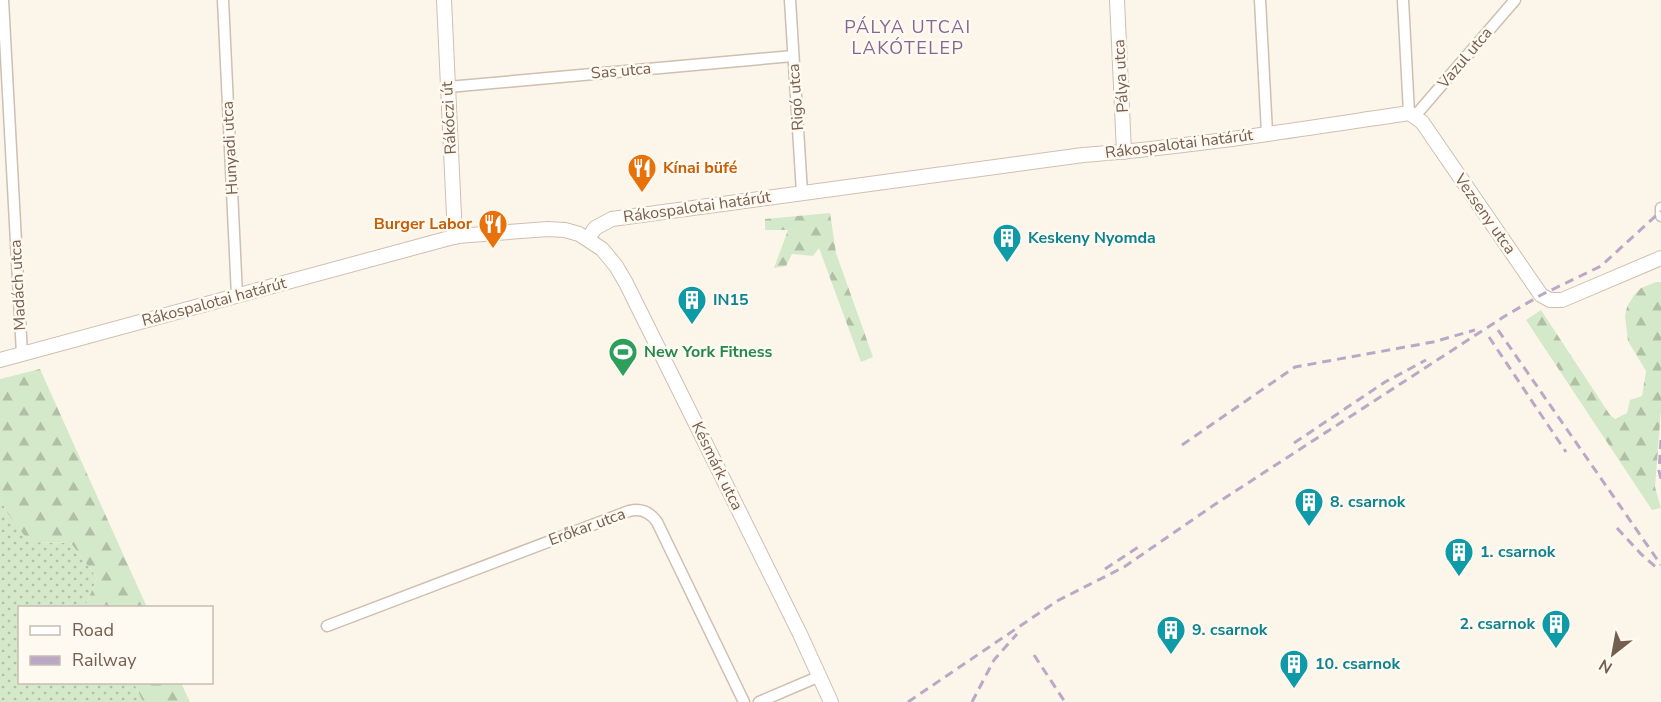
<svg xmlns="http://www.w3.org/2000/svg" width="1661" height="702" viewBox="0 0 1661 702" font-family="'Nunito Sans',sans-serif">
<style>
.grass{fill:url(#grass-dots)}
.forest{fill:url(#forest-firs)}
.lines{fill:none;stroke-linecap:round;stroke-linejoin:round}
.minor-casing{stroke:#cebfb0;stroke-width:13}
.tertiary-casing{stroke:#cebfb0;stroke-width:16}
.minor{stroke:#fff;stroke-width:10}
.tertiary{stroke:#fff;stroke-width:14}
.rail{stroke:#baa8c6;stroke-width:3;stroke-dasharray:9 6;stroke-linecap:butt}
.labels{text-anchor:middle;dominant-baseline:central;stroke-width:5;stroke-linejoin:round;paint-order:stroke}
.street-label{font-size:16px;fill:#765e4e;stroke:#fefaf1}
.food-label{font-size:16px;font-weight:bold;fill:#c56008;stroke:#fefaf1;text-anchor:start}
.culture-label{font-size:16px;font-weight:bold;fill:#0d838f;stroke:#fefaf1;text-anchor:start}
.leisure-label{font-size:16px;font-weight:bold;fill:#27864d;stroke:#fefaf1;text-anchor:start}
.neighbourhood-label{font-size:18px;letter-spacing:1.5px;fill:#856691;stroke:#fefaf1}
</style>
<defs>
<pattern id="grass-dots" width="8" height="8" patternUnits="userSpaceOnUse" patternTransform="scale(1.5)"><rect width="8" height="8" fill="#d4e9c9"/><path d="M2 2h.1M6 6h.1" fill="none" stroke="#b1c0a5" stroke-width="1.8" stroke-linecap="round"/></pattern>
<pattern id="forest-firs" width="22" height="20" patternUnits="userSpaceOnUse" patternTransform="scale(1.5)"><rect width="22" height="20" fill="#d4e9c9"/><path d="M5 1l3.5 6h-7zM16 11l3.5 6h-7z" fill="#b1c0a5"/></pattern>
</defs>
<rect width="100%" height="100%" fill="#fcf6ea"/>
<path class="grass" d="M0,500l14,22 16,20 41,1 26,35 -12,29 -65,1v74l114,1 9,19h-143z"/>
<g class="forest">
<path d="M830,213l6,40 37,104 -12,5 -42,-114 -6,8 -21,-2 -6,12 -12,2 14,-38h-23v-11z"/>
<path d="M1656,282h5v128l-6,77 6,21 -9,2 -126,-190 15,-10 69,105 5,4 12,-6 3,-13 12,-4 4,-25 -18,-30 -3,-25 2,-9 7,-12 7,-7z"/>
<path d="M40,369l96,214 11,24h-62l12,-29 -26,-35 -41,-1 -16,-19 -14,-23v-121z"/>
<path d="M134,683h47l9,19h-47z"/>
</g>
<g class="lines">
<g class="minor-casing">
<g id="minor">
<path d="M3,0l19,354"/>
<path d="M223,0l14,296"/>
<path d="M790,0l12,193"/>
<path d="M1260,0l7,133"/>
<path d="M1403,0l6,113"/>
<path d="M448,87l345,-31"/>
<path d="M1415,116l100,-116"/>
<path d="M1661,208v8"/>
<path d="M327,626l302,-115c12,-3 21,1 28,11l87,180"/>
<path d="M759,702l61,-26"/>
</g>
</g>
<g class="tertiary-casing">
<g id="tertiary">
<path d="M444,0l11,237"/>
<path d="M1117,0l7,152"/>
<path d="M588,239l7,-11 17,-9 471,-64c109,-8 218,-26 326,-42l13,9 119,173 9,5h12l99,-42"/>
<path d="M0,360l457,-124 91,-7 17,1 14,4 23,15 14,17 10,17 174,351 31,68"/>
</g>
</g>
<use href="#minor" class="minor"/>
<use href="#tertiary" class="tertiary"/>
<g class="rail">
<path d="M1498,330l163,235"/>
<path d="M1489,337l77,115"/>
<path d="M1661,440l-2,31 2,8"/>
<path d="M1294,443l91,-61 41,-22"/>
<path d="M1182,445l113,-78 138,-25 42,-12"/>
<path d="M1617,528l24,26 16,14"/>
<path d="M1105,569l35,-23"/>
<path d="M1034,655l31,47"/>
<path d="M908,702l149,-101 67,-34 90,-62 291,-189 36,-21 60,-29 60,-55"/>
<path d="M972,702l22,-42 23,-26"/>
</g>
</g>
<defs>
<g id="restaurant-pin" transform="scale(1.5)"><path d="M0 17L-7.5 6A9.5 9.5 0 1 1 7.5 6Z" fill="#e8710a" stroke="#fefaf1"/><path d="M-5-6h1v4h1v-4h1v4h1v-4h1v5L-1.5 .5V6h-2V.5L-5-1ZM5-6V6H3V1.5H1.5Q1.5-4 5-6Z" fill="#fff"/></g>
<g id="building-pin" transform="scale(1.5)"><path d="M0 17L-7.5 6A9.5 9.5 0 1 1 7.5 6Z" fill="#0f9aa8" stroke="#fefaf1"/><path d="M-4-6H4V6H1V3H-1V6H-4ZM-2.5-4.3h1.7v1.8h-1.7ZM.8-4.3h1.7v1.8H.8ZM-2.5-1h1.7V.8h-1.7ZM.8-1h1.7V.8H.8Z" fill="#fff"/></g>
<g id="stadium-pin" transform="scale(1.5)"><path d="M0 17L-7.5 6A9.5 9.5 0 1 1 7.5 6Z" fill="#2e9e5b" stroke="#fefaf1"/><path d="M0-5a6.5 5 0 1 0 0 10a6.5 5 0 1 0 0-10ZM-3.5-1.8h7v3.6h-7Z" fill="#fff"/></g>
</defs>
<g fill-rule="evenodd">
<use href="#restaurant-pin" x="642" y="168"/>
<use href="#restaurant-pin" x="493" y="224"/>
<use href="#building-pin" x="1007" y="238"/>
<use href="#building-pin" x="692" y="300"/>
<use href="#stadium-pin" x="623" y="352"/>
<use href="#building-pin" x="1309" y="502"/>
<use href="#building-pin" x="1459" y="552"/>
<use href="#building-pin" x="1556" y="624"/>
<use href="#building-pin" x="1171" y="630"/>
<use href="#building-pin" x="1294" y="664"/>
</g>
<g class="labels">
<g class="street-label">
<text transform="translate(1465 58) rotate(-50)">Vazul utca</text>
<text transform="translate(621 71) rotate(-5)">Sas utca</text>
<text transform="translate(1121 76) rotate(-93)">Pálya utca</text>
<text transform="translate(796 97) rotate(-94)">Rigó utca</text>
<text transform="translate(449 118) rotate(-93)">Rákóczi út</text>
<text transform="translate(1179 144) rotate(-7)">Rákospalotai határút</text>
<text transform="translate(230 148) rotate(-93)">Hunyadi utca</text>
<text transform="translate(697 207) rotate(-8)">Rákospalotai határút</text>
<text transform="translate(1485 214) rotate(55)">Vezseny utca</text>
<text transform="translate(18 285) rotate(-93)">Madách utca</text>
<text transform="translate(214 302) rotate(-15)">Rákospalotai határút</text>
<text transform="translate(717 466) rotate(64)">Késmárk utca</text>
<text transform="translate(587 527) rotate(-20)">Erőkar utca</text>
</g>
<g class="food-label">
<text x="663" y="168">Kínai büfé</text>
<text x="472" y="224" text-anchor="end">Burger Labor</text>
</g>
<g class="culture-label">
<text x="1028" y="238">Keskeny Nyomda</text>
<text x="713" y="300">IN15</text>
<text x="1330" y="502">8. csarnok</text>
<text x="1480" y="552">1. csarnok</text>
<text x="1535" y="624" text-anchor="end">2. csarnok</text>
<text x="1192" y="630">9. csarnok</text>
<text x="1315" y="664">10. csarnok</text>
</g>
<g class="leisure-label">
<text x="644" y="352">New York Fitness</text>
</g>
<g class="neighbourhood-label">
<text x="908" y="27">PÁLYA UTCAI<tspan x="908" dy="21">LAKÓTELEP</tspan></text>
</g>
</g>
<rect x="18" y="606" width="195" height="78" fill="#fefaf1" stroke="#c8bcb0" stroke-width="1.5"/>
<rect x="30" y="626" width="30" height="9" fill="#ffffff" stroke="#c8bcb0" stroke-width="1.5"/>
<text x="72" y="636" font-size="18" fill="#765e4e">Road</text>
<rect x="30" y="656" width="30" height="9" fill="#baa8c6" stroke="#c8bcb0" stroke-width="1.5"/>
<text x="72" y="666" font-size="18" fill="#765e4e">Railway</text>
<g transform="translate(1613 654) rotate(211)" stroke="#fefaf1" stroke-width="4.5" paint-order="stroke">
<path d="M0-4.5L10 22L0 15L-10 22Z" fill="#765e4e"/>
<text y="-9" font-size="16" font-weight="bold" text-anchor="middle" fill="#765e4e">N</text>
</g>
</svg>
